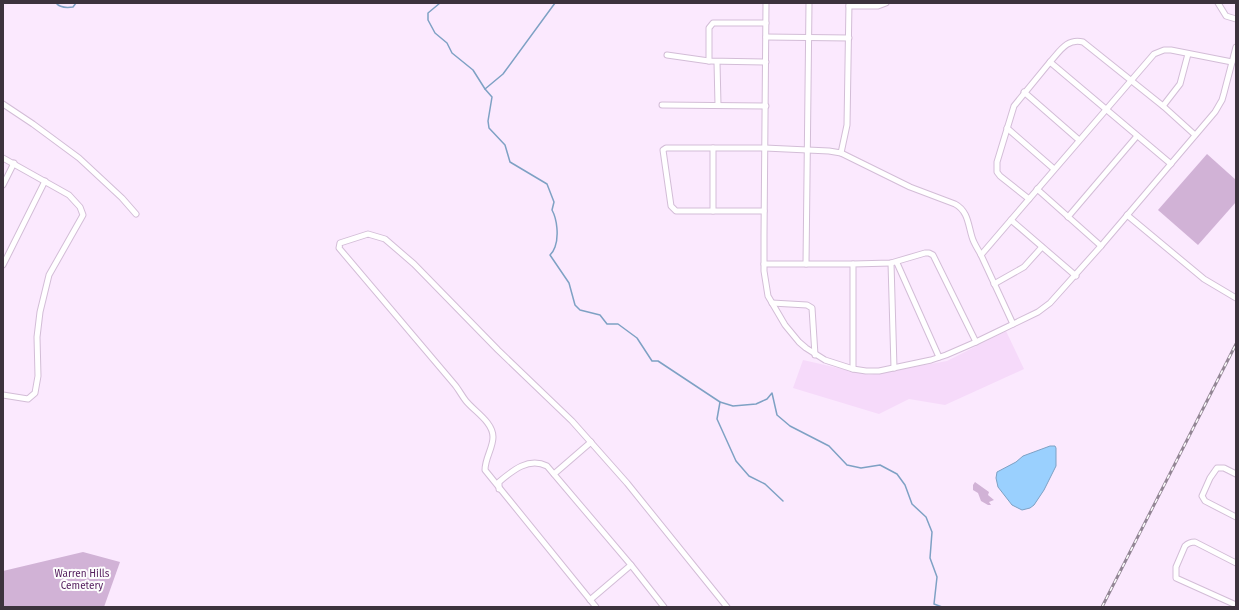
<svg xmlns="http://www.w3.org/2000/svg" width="1239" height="610" viewBox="0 0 1239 610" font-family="'Fira Sans',sans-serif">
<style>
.built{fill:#f6dafa}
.green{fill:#d1b2d6}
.water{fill:#9ad0fe;stroke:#7ea1c4}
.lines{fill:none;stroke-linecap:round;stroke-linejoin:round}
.stream{stroke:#7ea1c4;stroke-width:1.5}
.minor-casing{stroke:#d3bdd7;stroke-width:7}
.minor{stroke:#fff;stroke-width:5}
.rail-casing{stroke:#938695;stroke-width:3}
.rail{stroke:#fdfdfd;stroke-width:1.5;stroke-dasharray:4.5;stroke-linecap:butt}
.labels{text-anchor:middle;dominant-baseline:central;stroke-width:4;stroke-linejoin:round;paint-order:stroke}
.park-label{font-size:10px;fill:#56215f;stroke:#fdfdfd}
</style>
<rect width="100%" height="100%" fill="#fbe9fe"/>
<path class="built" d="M1006,331l18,38 -79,36 -36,-6 -30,15 -86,-26 10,-28 66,15 78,-14z"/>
<g class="green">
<path d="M1207,154l29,26v22l-38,43 -40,-35z"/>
<path d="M975,482l14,10 -1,3 6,5 -5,2 2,3h-3l-7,-4 -3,-8 -5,-3v-5z"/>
<path d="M83,552l37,10 -16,45h-101v-36z"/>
</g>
<path class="water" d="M1050,446h5l1,2v18l-12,24 -10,15 -4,3 -8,2 -10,-5 -14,-18 -2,-9 1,-6 19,-10 7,-6z"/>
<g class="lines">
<g class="stream">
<path d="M56,3c4,5 10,5 17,4l3,-4"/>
<path d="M440,3l-12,10v7l7,13 12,10 5,10 21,17 12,19 7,8 -4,24 1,7 16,17 5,17 37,22 7,18 -2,8c5,9 7,26 3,37 -1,3 -3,6 -5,8l19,28 6,22 5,5 20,5 7,9h11l19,14 15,23h6l62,41 13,4 23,-2 11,-5 5,-6 5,22 13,11 39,20 18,19 14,3 19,-3 17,9 8,11 7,19 14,13 6,15 -2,26 7,19 -3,27 8,3"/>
<path d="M485,89l18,-15 52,-71"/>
<path d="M720,402l-3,17 19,42 13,15 16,8 18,17"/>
</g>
<g class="minor-casing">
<g id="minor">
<path d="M766,3l-2,232v36l4,25 17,29 14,17 7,6 19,12 28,9 13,2h13l52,-11 15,-5 30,-13 62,-30 12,-9 51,-57 114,-134 7,-12 2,-7 12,-46"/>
<path d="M809,3l-3,261h47"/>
<path d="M1218,3l8,13 10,3"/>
<path d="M849,6h29l8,-3"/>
<path d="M766,37l83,1"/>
<path d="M667,55l42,6 57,1"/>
<path d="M709,61v-33l4,-5h53"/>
<path d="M717,62l1,43"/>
<path d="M1050,62c10,-11 17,-24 33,-20l80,64 32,29"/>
<path d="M1024,92l55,48"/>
<path d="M3,104l30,20 46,34 43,40 14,16"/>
<path d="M662,105l104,1"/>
<path d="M1163,106l17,-22 8,-30"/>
<path d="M1007,128l47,41"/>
<path d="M713,148v63"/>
<path d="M841,153l69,34 45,17c13,7 13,20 17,33 2,7 6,12 9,18"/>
<path d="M3,158l66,37 11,12 3,8 -34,60 -9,37 -3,25 1,39 -3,17 -7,6 -25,-4"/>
<path d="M3,185l11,-22"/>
<path d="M1037,189l64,57"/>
<path d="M1029,199l-29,-23 -3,-4v-10l17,-56 36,-44 121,102"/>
<path d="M764,211h-88l-5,-5 -8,-56 3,-2h99l64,3 12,2 6,-28 2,-122"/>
<path d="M1127,215l77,64 32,19"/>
<path d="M1068,217l69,-81"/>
<path d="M1011,220l-30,35 32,69"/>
<path d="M891,263l3,105"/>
<path d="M897,263l42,94"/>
<path d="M764,264h42"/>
<path d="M3,265l42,-84"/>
<path d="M1076,276l-65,-56 143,-166 10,-4h7l61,12"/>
<path d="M994,284l30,-17 18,-20"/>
<path d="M772,303l35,2 5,3 3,47"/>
<path d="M853,369v-105l38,-1 34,-10h4l4,2 43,87"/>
<path d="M554,474l37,-32"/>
<path d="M1236,474l-12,-6h-7l-7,10 -8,18 3,5 31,16"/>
<path d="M499,489v-7c14,-12 30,-25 48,-16l84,99 33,42"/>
<path d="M1236,563l-41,-21c-5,0 -7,1 -10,4l-9,21v11l60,27"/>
<path d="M590,600l41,-35"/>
<path d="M596,607l-111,-137c0,-12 8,-22 8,-33 0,-15 -19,-26 -27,-36 -4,-5 -7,-11 -11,-16l-116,-137 1,-5 28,-9 17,5 29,25 84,86 74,71 55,62 100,124"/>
</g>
</g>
<use href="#minor" class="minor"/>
<g class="rail-casing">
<path id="rail" d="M1102,607l134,-263"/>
</g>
<use href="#rail" class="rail"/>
</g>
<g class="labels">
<g class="park-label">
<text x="82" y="574">Warren Hills<tspan x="82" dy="12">Cemetery</tspan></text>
</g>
</g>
<rect width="1239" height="610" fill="none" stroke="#3c333d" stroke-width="8"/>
</svg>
